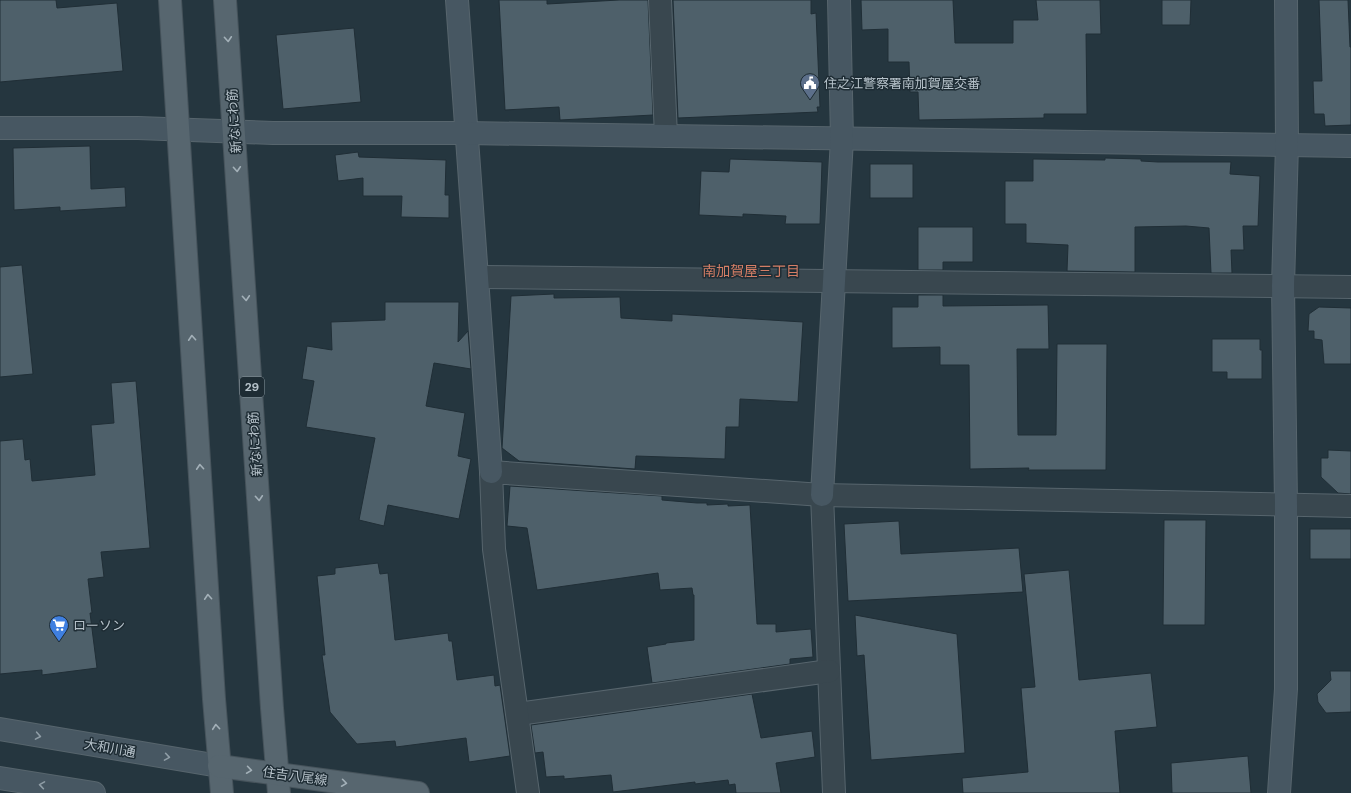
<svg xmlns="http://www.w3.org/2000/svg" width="1351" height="793" viewBox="0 0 1351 793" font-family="'DM Sans','Noto Sans JP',sans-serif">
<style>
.building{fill:#4e606a;stroke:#202e36}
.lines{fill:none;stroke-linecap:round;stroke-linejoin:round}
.street-casing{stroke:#57656d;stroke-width:24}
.secondary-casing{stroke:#57656d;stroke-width:24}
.primary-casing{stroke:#46535b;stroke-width:24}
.street{stroke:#39474f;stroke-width:22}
.secondary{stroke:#475762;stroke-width:22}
.primary{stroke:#57666f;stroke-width:22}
.oneway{stroke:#a3b0b8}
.oneway2{stroke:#8f9da6}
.labels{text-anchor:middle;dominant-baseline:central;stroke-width:3;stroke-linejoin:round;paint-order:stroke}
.shield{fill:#1e2c34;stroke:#88959d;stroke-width:1}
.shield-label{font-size:12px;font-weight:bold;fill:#b6c2ca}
.poi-label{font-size:13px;fill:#b6c2ca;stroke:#1e2c34;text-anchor:start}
.street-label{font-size:13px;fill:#b6c2ca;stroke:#1e2c34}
.neighbourhood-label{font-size:14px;fill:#d47e66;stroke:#1e2c34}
</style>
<rect width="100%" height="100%" fill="#25363f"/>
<g class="building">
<path d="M0,0h56l1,8 60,-5 6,68 -123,11z"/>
<path d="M499,0h48v4l72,-4h29l5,115 -93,5 -1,-13 -54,3z"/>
<path d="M673,0h138v14l5,-1 4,94h-3l1,5 -140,6z"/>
<path d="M861,0h92l2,43h58v-23h25l-2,-20h64l1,34h-15l1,80h-43v4l-125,2 -1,-28h-8l-1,-30h-21v-33l-26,1z"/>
<path d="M1162,0h29l-1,25h-28z"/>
<path d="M1319,0h29l2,47h1v78l-26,1 -1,-12h-10l-1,-33h9z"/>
<path d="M354,28l7,74 -78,7 -7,-74z"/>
<path d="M90,146l1,43 34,-2 1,20 -66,4v-4l-46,3 -1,-62z"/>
<path d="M358,152l1,5 87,3 -1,35h4v23l-48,-1 1,-21h-39v-18l-25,3 -3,-26z"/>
<path d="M1105,158l36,1v2l17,1h73l-1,12 30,2 -2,50h-15l1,24h-13l1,23h-21l-2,-45 -23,-2 -51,1v45l-68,-1 1,-26 -42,-2v-19h-21v-43h28v-22l72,1z"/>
<path d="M730,159l92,3 -2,62h-35l1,-8 -43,-2v3l-44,-2 2,-44 28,1z"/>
<rect x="870" y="164" width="43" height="34"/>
<path d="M918,227h55v35h-30v8h-25z"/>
<path d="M22,265l11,109 -33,3v-110z"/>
<path d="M554,294v4l66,-1 1,21 51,3v-7l131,8 -5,80 -58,-3 -1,28h-13l-1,32 -89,-3 -1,13 -116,-8 -17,-13 9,-152z"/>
<path d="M918,295h25v11l105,-1 1,44h-32l1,86h38l1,-91h50l-1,126h-78l1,-2 -59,1 -1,-104h-29v-18l-48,1v-41h26z"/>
<path d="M385,302h74l-1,40 10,-11 3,38 -37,-6 -8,43 39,7 -7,43 13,3 -12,60 -71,-14 -4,21 -25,-6 16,-82 -69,-11 8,-46 -12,-2 5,-33 25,4 -1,-28 54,-2z"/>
<path d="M1319,307l32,1v56h-27l-2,-24 -8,-1v-8h-6l1,-17z"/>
<path d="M1212,339h48v11h2v29h-35v-7h-15z"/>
<path d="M136,381l14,167 -49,4 3,25 -16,2 4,34h-2l7,55 -55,7v-5l-42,4v-233l23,-2 2,21 5,-1 2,22 63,-6 -4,-50 23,-2 -3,-40z"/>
<path d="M1328,450l23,1v43l-13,-1 -17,-16v-19h7z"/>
<path d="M510,486l152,10v4l35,3h10v2l21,-1v2l22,-1 7,119h19v8l35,-3 2,28 -23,2v5l-138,19 -5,-36 19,-3v-1l28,-3v-45h-1l-1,-7 -32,2 -2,-17 -121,17 -10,-62 -20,-2z"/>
<path d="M1164,520h42l-1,105h-42z"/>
<path d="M899,521l2,33 118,-6 4,44 -175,9 -4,-77z"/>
<rect x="1310" y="529" width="41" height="30"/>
<path d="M378,563l2,11 8,-1 7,67 53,-7 1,8h3l5,39 37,-5 1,11 5,-1 10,71 -41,6 -3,-24 -70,9 -1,-6 -38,3 -27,-32 -8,-57h3l-8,-79 18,-2v-6z"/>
<path d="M1069,570l10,110 72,-7 6,54 -42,4 5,62h-157l-1,-15 66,-6 -7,-84 14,-1 -11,-113z"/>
<path d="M855,615l102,19 8,119 -94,7 -7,-105 -7,1z"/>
<path d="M1330,671h21v41l-25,1 -8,-11 -1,-8 14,-14z"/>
<path d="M752,694l9,44 51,-7 3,26 -39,6 5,30h-45l-1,-9 -6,1 -1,-5 -33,4v-2l-82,10 -2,-17 -47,4v-3l-18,1 -3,-25 -8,1 -4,-28z"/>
<path d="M1248,756l3,37h-79l-1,-30z"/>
</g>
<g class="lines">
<g class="street-casing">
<g id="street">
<path d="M660,0l6,136"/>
<path d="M478,277l873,10"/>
<path d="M822,495l12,298"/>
<path d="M518,714l311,-43"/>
<path d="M528,793l-34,-244 -3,-77 331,23 529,11"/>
</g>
</g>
<g class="secondary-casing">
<g id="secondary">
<path d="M457,0l34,472"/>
<path d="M0,128h138l135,5h193l885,13"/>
<path d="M822,495l20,-356 -3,-139"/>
<path d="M0,729l219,37"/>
<path d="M0,778l94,15"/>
<path d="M1279,793l7,-104v-184l-3,-219 4,-142 -1,-144"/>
</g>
</g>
<g class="primary-casing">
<g id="primary">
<path d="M170,0l44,699 8,94"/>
<path d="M225,0l47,708 7,85"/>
<path d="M219,766l199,27"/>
</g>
</g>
<use href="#street" class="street"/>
<use href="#secondary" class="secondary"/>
<use href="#primary" class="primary"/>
</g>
<defs><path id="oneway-chevron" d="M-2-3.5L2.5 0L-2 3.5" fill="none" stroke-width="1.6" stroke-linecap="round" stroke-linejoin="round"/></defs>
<g class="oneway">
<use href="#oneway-chevron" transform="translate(228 39) rotate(86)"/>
<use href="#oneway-chevron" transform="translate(237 169) rotate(86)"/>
<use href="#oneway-chevron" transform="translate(246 298) rotate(86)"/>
<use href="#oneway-chevron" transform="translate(192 338) rotate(-94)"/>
<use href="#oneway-chevron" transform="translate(200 467) rotate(-94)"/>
<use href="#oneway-chevron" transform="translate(259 498) rotate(86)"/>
<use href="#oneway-chevron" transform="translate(208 597) rotate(-94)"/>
<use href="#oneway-chevron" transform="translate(216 727) rotate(-95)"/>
<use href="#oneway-chevron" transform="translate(249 770) rotate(8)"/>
<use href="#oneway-chevron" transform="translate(344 783) rotate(8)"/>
</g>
<g class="oneway2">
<use href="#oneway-chevron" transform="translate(38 736) rotate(10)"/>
<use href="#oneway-chevron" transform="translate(167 757) rotate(9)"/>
<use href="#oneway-chevron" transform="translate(42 785) rotate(-171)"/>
</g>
<defs>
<g id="civic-pin" transform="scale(1)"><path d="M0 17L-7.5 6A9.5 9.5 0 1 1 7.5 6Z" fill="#5c6f8a" stroke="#1e2c34"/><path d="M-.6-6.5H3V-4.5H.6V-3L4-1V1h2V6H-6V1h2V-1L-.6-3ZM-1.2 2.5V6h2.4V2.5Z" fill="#fff"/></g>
<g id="supermarket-pin" transform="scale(1)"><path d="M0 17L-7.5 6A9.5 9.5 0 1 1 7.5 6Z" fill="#3f7fe0" stroke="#1e2c34"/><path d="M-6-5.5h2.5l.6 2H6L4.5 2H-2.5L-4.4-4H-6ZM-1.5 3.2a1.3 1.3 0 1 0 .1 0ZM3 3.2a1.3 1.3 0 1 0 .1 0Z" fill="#fff"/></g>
</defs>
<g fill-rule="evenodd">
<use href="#civic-pin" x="810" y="83"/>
<use href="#supermarket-pin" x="59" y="625"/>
</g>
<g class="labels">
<rect class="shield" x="240" y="377" width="24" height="20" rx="3"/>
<g class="shield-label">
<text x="252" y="387">29</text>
</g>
<g class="poi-label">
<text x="824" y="83">住之江警察署南加賀屋交番</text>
<text x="73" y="625">ローソン</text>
</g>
<g class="street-label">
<text transform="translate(234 121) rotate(-94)">新なにわ筋</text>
<text transform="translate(255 444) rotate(-94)">新なにわ筋</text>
<text transform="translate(110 748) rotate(10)">大和川通</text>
<text transform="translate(295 776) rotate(8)">住吉八尾線</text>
</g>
<g class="neighbourhood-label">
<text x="751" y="271">南加賀屋三丁目</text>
</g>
</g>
</svg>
